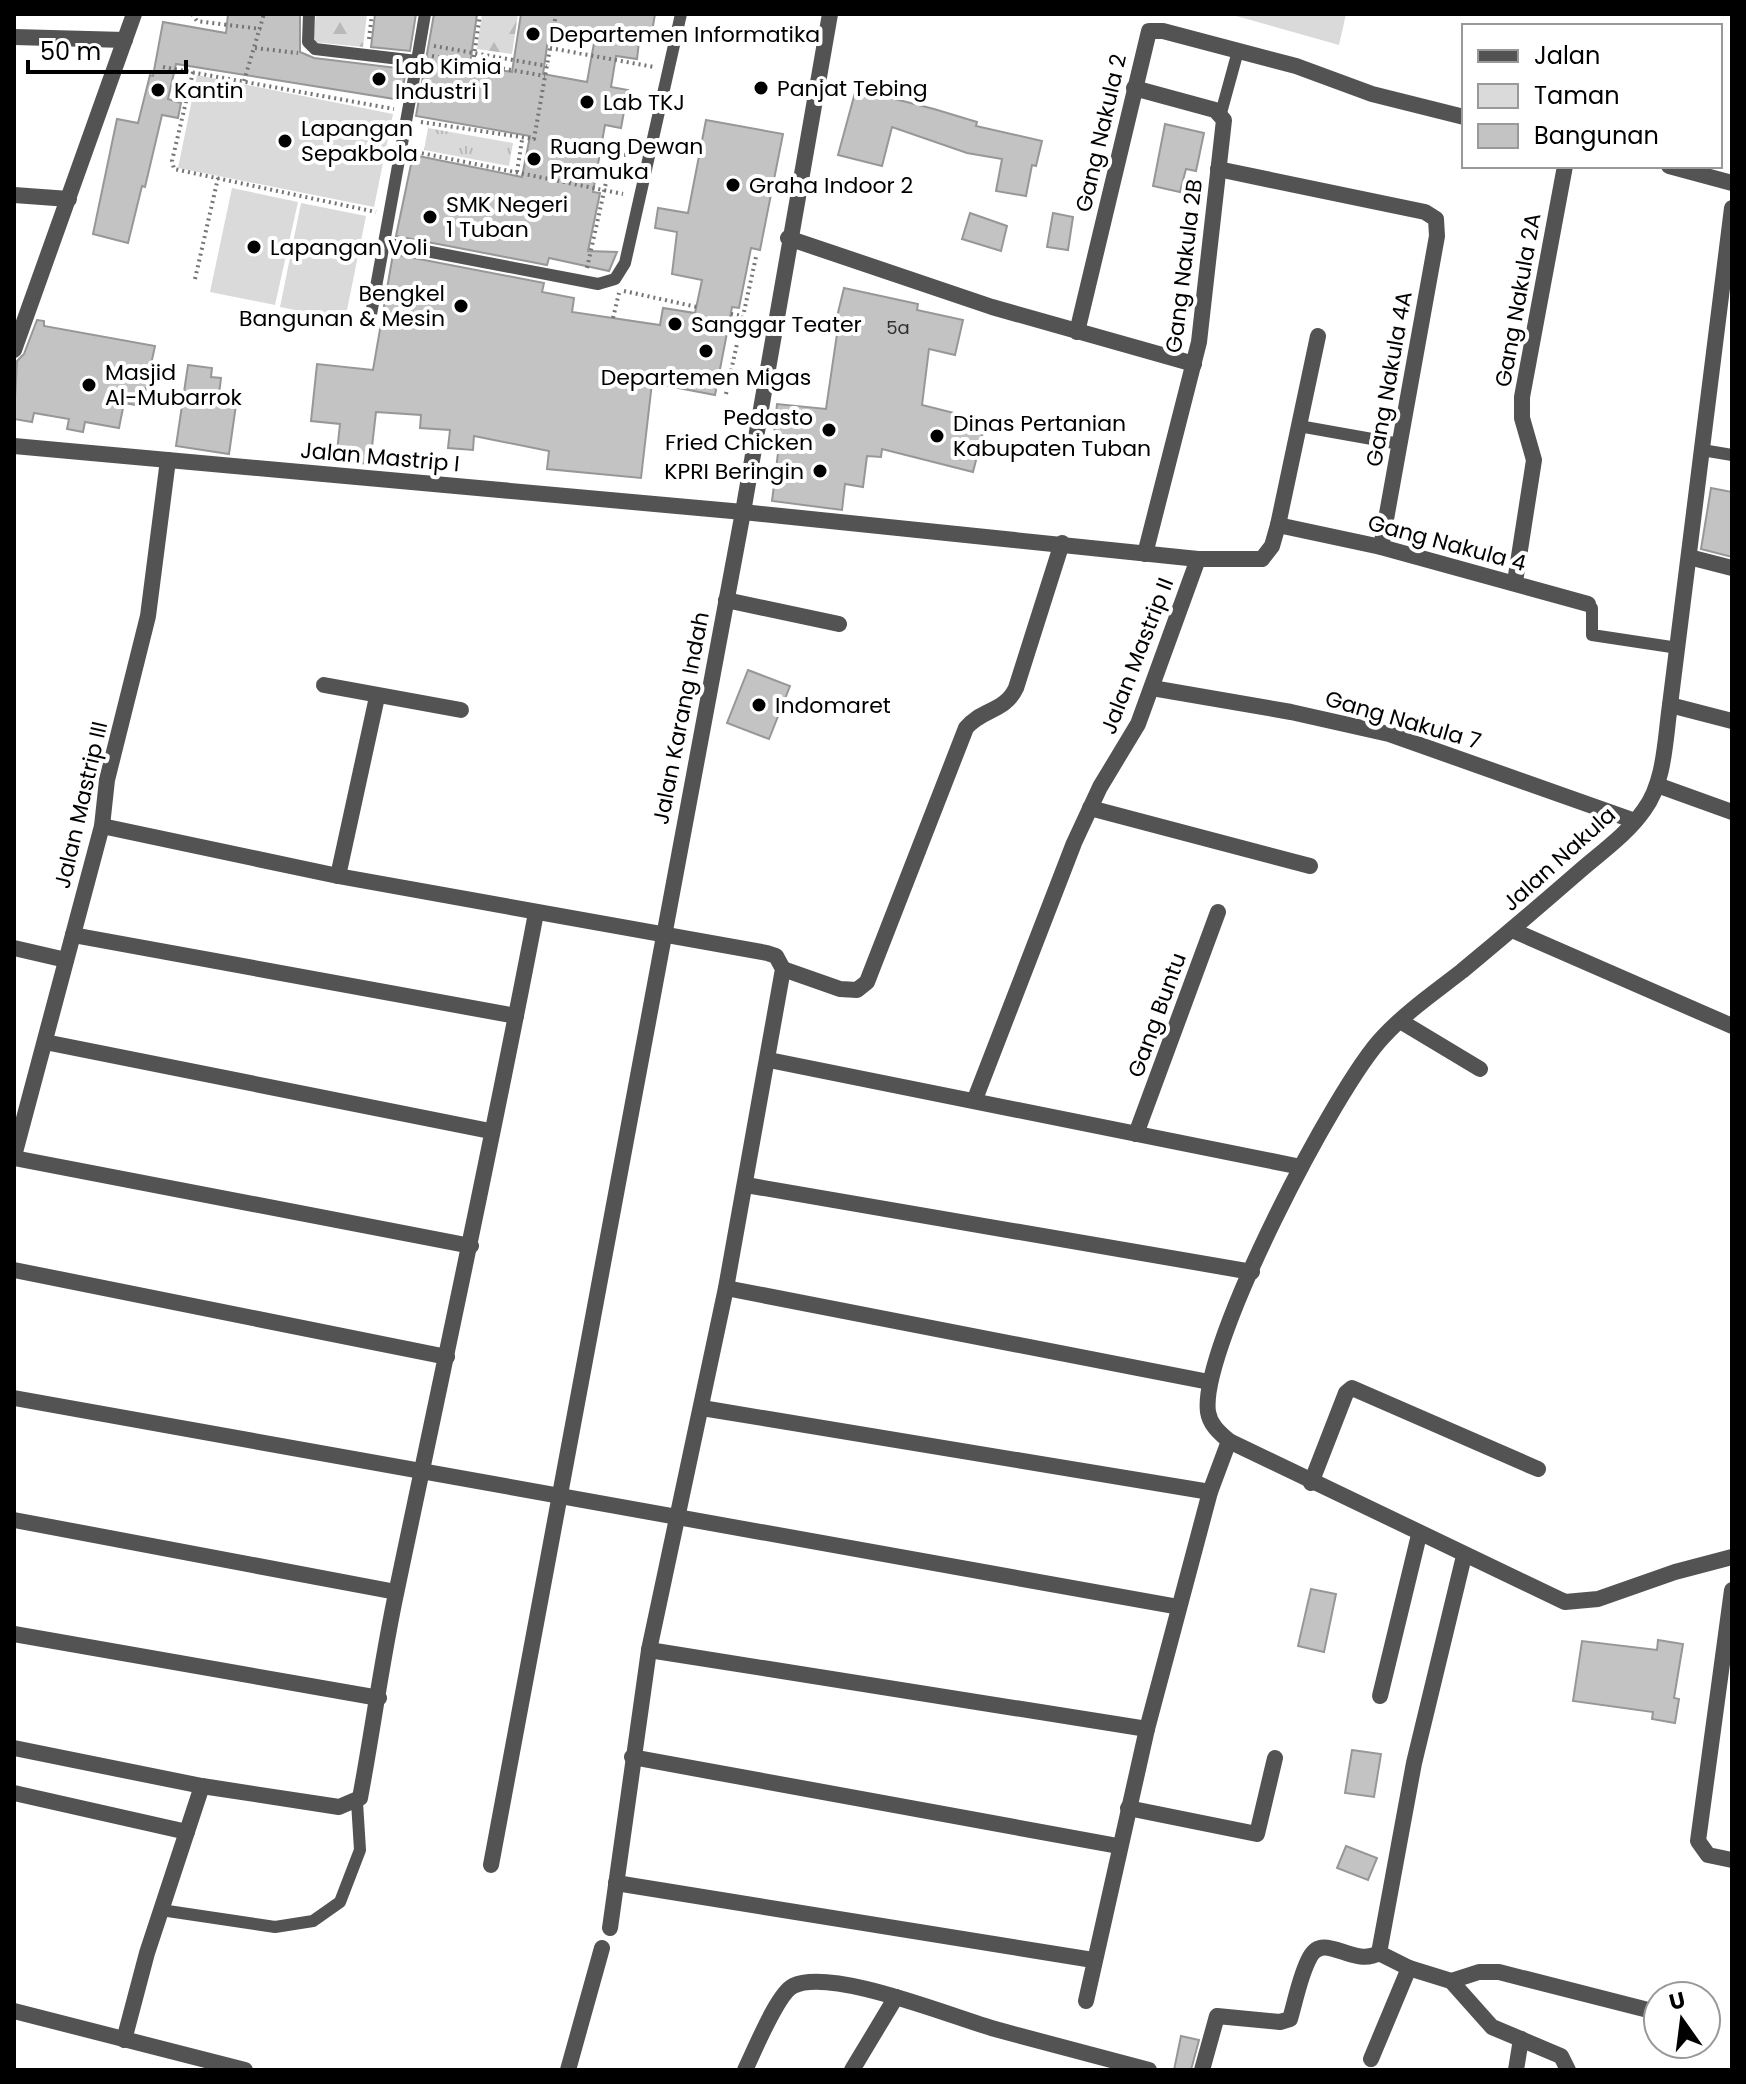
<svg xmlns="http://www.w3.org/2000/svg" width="1746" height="2084" viewBox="0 0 1746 2084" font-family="Poppins,sans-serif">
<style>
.grass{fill:url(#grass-tufts)}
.forest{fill:url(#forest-firs)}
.park{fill:#dadada}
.building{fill:#c3c3c3;stroke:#979797;stroke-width:2;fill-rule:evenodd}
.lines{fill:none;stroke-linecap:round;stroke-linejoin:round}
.path{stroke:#757575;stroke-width:4;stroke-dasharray:2 4;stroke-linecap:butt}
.service{stroke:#535353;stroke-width:12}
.minor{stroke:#535353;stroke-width:16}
.tertiary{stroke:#535353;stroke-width:16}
.poi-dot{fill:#000;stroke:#fff;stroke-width:3}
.labels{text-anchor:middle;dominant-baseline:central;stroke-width:8;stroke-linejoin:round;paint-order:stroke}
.number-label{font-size:18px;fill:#313131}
.poi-label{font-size:22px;fill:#000;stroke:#fff;text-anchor:start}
.street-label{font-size:22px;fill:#000;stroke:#fff}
</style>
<defs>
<pattern id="grass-tufts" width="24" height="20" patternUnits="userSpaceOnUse" patternTransform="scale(2)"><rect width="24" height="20" fill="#dadada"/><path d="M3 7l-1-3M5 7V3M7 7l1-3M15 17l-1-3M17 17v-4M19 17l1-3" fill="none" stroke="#b9b9b9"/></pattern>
<pattern id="forest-firs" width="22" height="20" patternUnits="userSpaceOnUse" patternTransform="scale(2)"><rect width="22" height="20" fill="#dadada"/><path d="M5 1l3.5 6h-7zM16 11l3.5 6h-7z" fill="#b9b9b9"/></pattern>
</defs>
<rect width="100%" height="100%" fill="#fff"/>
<path class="grass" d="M428,128l85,15 -4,23 -85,-16z"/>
<g class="forest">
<path d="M316,14h51l-4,33 -50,-5z"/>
<path d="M482,14h36l-6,40 -35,-5z"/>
</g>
<g class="park">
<path d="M1229,14h117l-7,31z"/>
<path d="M197,75l196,39 -19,93 -196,-39z"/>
<path d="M232,188l66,14 -23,103 -65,-13z"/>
<path d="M301,203l65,13 -21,104 -65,-13z"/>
</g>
<g class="building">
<path d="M228,14h72v38l14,6 92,11 -5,31 -225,-36 -8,35 13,4 -3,15 -16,-3 -17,72 -3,-1 -14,57 -35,-9 24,-115 21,4 12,-48 3,1 10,-54 63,11z"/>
<path d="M375,14h41l-6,37 -39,-4z"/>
<path d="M434,14h43l-7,51 42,7 9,-58h134l-5,30 -11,-2 -2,17 -21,-3 -5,31 17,3 -7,38 -16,-3 -12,67 7,1 -12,58 29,1 -8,19 -60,-13 -2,7 -151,-29 17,-81 109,22 8,-41 -114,-20zM550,26l35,6 -1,9 10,2 -7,39 -44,-8z"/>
<path d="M856,89l78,20 43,13 -1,4 66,15 -6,25 -4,-1 -6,31 -30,-5 6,-32 -35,-6 -75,-26 -10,39 -44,-11z"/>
<path d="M706,120l77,14 -23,116 -9,-2 -12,60 -7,-1 -17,88 -63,-12 -11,95 -94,-9 2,-18 -75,-15 -1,14 -25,-2 2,-18 -30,-2 1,-13 -45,-3 -6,52 -34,-3 4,-37 -29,-3 6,-57 56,6 20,-116 151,29 -2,9 32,6 -2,14 88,13 3,-17 32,5 7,-33 -30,-6 5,-42 -22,-4 3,-20 30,5z"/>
<path d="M1165,124l39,9 -8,38 -10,-2 -6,23 -27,-6z"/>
<path d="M970,213l37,13 -6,25 -39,-12z"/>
<path d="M1053,213l20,4 -5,33 -21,-3z"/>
<path d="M844,288l74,16 -1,6 46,10 -8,35 -26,-6 -7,56 64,16 -13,51 -91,-23 -1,8 -14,-1 -4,31 -18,-3 -3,26 -70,-9 7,-56h-6l4,-41 49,5 11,-75 -4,-1z"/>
<path d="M37,320l7,1v5l111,20 -13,60 -18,-3 -5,25 -34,-6 -2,10 -16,-3 2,-10 -35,-6 -2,9 -18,-3 3,-58 7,-7z"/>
<path d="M188,365l24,3 -1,9 10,1 -3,25 18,2 -7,49 -53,-8z"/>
<path d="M1711,488l21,4v65l-31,-8z"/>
<path d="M748,670l42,16 -21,53 -42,-16z"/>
<path d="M1311,1589l25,5 -12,58 -26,-6z"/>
<path d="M1658,1640l25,4 -9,54 5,1 -4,24 -23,-4 1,-7 -80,-11 9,-60 75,9z"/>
<path d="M1352,1750l29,4 -7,43 -29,-4z"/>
<path d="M1346,1846l31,12 -9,22 -31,-12z"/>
<path d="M1181,2036l18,4 -8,30h-17z"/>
</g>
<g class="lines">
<g class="path">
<path d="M192,14l5,7 64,8"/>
<path d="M369,39l3,-25"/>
<path d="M434,46l113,20"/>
<path d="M255,48l43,5"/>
<path d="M550,48l104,19"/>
<path d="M432,56l113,20"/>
<path d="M473,63l7,-49"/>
<path d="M163,67l231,42"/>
<path d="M193,72l-21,89 2,8 202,43"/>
<path d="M244,81l20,-67"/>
<path d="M421,122l113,17 22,-125"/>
<path d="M416,152l207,42"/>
<path d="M517,172l5,-32"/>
<path d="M587,268l24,-108 7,-6 16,2"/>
<path d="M195,279l23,-101"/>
<path d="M624,291l73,16"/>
<path d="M731,314l12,2"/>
<path d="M613,318l6,-25"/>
<path d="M726,394l30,-137"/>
</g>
<g class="service">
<path d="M309,14l-1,28 7,7 102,12 8,-47"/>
<path d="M1221,113l17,-62"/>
<path d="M384,243l214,41 17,-5 10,-16 56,-249"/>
<path d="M370,320l47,-259"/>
<path d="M1299,426l101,18"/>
<path d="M1702,450l30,5"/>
<path d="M1588,604l4,4v27l86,13"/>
<path d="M161,1910l114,17 38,-6 27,-19 20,-52 -3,-48"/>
</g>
<g class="minor">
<path d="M14,37l111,3"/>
<path d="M1134,88l81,22 9,10 -25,222 -54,212"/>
<path d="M1669,166l63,17"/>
<path d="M1218,169l207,43 11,7 1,17 -56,311"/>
<path d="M14,195l55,4"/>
<path d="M1732,208l-62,497c-5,34 -5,77 -26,105 -16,23 -41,41 -62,59 -39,34 -79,68 -120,102 -27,21 -56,41 -79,66 -47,49 -184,312 -175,375 2,13 12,21 21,29l336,161 33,-3 77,-27 57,-15"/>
<path d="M788,238l204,69 202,57"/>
<path d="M1077,332l72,-301h14l133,35 76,28 92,23"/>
<path d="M14,350l120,-336"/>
<path d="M14,446l729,66 455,47 -60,165 -38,63 -26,56 -99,256"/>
<path d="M1278,525l40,-189"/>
<path d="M1689,557l43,11"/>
<path d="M1198,559h64l10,-13 6,-21 103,22 207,57"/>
<path d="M1515,582l19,-122 -12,-42v-21l43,-231"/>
<path d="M726,600l113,24"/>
<path d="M324,685l137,25"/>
<path d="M1152,688l139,24 98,22 246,87"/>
<path d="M1670,705l62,16"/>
<path d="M1657,785l75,27"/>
<path d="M1090,808l220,58"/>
<path d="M102,826l236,50 429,77 9,3 7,13 -57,319 -77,362 -39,278"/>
<path d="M338,876l39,-179"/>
<path d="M1512,930l220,96"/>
<path d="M73,935l443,81"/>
<path d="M14,948l52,12"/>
<path d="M783,969l57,20 17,1 10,-8 99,-254c15,-19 39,-16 50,-40l46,-145"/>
<path d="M1400,1021l80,48"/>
<path d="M45,1042l445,89"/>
<path d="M769,1060l532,107"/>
<path d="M1136,1134l82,-222"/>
<path d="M14,1156l88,-330 5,-46 41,-164 20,-156"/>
<path d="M14,1158l457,88"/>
<path d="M746,1185l506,87"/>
<path d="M14,1270l433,87"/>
<path d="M726,1288l483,94"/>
<path d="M14,1398l1165,209"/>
<path d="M702,1408l508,84"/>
<path d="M1311,1483l35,-90 6,-5 186,81"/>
<path d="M14,1520l382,72"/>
<path d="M1464,1556l-50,207 -35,190 30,15 42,13 41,46 69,29 7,14"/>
<path d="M1732,1590l-34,251 10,14 24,5"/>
<path d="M14,1634l365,64"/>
<path d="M649,1650l498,79"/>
<path d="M1380,1696l39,-161"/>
<path d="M14,1748l188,38 137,21 21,-9c13,-69 22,-140 37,-209 47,-225 96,-450 139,-676"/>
<path d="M632,1757l486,89"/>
<path d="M14,1793l173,39"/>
<path d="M1128,1808l129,26 18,-76"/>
<path d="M491,1865l252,-1353"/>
<path d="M616,1883l477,77"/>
<path d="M1451,1981l28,-9h20l153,39"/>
<path d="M1086,2001l61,-272 63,-237 19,-51"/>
<path d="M14,2011l231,59"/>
<path d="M124,2040l23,-87 55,-167"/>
<path d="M1371,2059l38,-91"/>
<path d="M568,2070l34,-122"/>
<path d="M745,2070c9,-18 32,-76 48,-84 38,-19 159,31 202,43 51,14 102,27 154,41"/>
<path d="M852,2070l44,-73"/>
<path d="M1202,2070l15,-54 63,6 10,-3c6,-20 10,-44 20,-62 14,-26 43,11 69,-4"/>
<path d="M1516,2070l5,-31"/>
</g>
<path class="tertiary" d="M743,512l87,-498"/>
</g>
<g class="poi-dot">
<circle cx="533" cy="34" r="8"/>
<circle cx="379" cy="79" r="8"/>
<circle cx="761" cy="88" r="8"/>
<circle cx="158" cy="90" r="8"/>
<circle cx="587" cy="102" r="8"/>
<circle cx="285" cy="141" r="8"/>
<circle cx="534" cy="159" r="8"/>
<circle cx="733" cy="185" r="8"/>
<circle cx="430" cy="217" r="8"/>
<circle cx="254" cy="247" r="8"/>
<circle cx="461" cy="306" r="8"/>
<circle cx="675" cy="324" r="8"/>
<circle cx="706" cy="351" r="8"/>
<circle cx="89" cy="385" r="8"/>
<circle cx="829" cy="430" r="8"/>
<circle cx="937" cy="436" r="8"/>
<circle cx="820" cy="471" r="8"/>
<circle cx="759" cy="705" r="8"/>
</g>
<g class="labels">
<g class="number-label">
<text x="898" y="327">5a</text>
</g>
<g class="poi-label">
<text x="549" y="34">Departemen Informatika</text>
<text x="395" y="66">Lab Kimia<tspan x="395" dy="25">Industri 1</tspan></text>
<text x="777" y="88">Panjat Tebing</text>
<text x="174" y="90">Kantin</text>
<text x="603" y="102">Lab TKJ</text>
<text x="301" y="128">Lapangan<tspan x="301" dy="25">Sepakbola</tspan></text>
<text x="550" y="146">Ruang Dewan<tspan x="550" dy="25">Pramuka</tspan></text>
<text x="749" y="185">Graha Indoor 2</text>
<text x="446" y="204">SMK Negeri<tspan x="446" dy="25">1 Tuban</tspan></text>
<text x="270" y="247">Lapangan Voli</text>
<text x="445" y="293" text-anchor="end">Bengkel<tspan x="445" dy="25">Bangunan &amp; Mesin</tspan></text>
<text x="691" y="324">Sanggar Teater</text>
<text x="105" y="372">Masjid<tspan x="105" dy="25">Al-Mubarrok</tspan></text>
<text x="706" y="377" text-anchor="middle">Departemen Migas</text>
<text x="813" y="417" text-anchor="end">Pedasto<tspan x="813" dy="25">Fried Chicken</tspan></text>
<text x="953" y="423">Dinas Pertanian<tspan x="953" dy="25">Kabupaten Tuban</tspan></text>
<text x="804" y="471" text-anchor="end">KPRI Beringin</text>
<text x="775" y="705">Indomaret</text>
</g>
<g class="street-label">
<text transform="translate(1101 133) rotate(-77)">Gang Nakula 2</text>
<text transform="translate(1184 266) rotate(-83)">Gang Nakula 2B</text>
<text transform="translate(1518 300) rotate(-80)">Gang Nakula 2A</text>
<text transform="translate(1389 379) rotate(-80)">Gang Nakula 4A</text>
<text transform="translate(380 457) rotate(5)">Jalan Mastrip I</text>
<text transform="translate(1447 543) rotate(15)">Gang Nakula 4</text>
<text transform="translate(1137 656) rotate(-69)">Jalan Mastrip II</text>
<text transform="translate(681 718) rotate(-79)">Jalan Karang Indah</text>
<text transform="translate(1403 720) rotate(16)">Gang Nakula 7</text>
<text transform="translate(81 805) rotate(-77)">Jalan Mastrip III</text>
<text transform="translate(1559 859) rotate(-42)">Jalan Nakula</text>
<text transform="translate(1157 1015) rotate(-70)">Gang Buntu</text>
</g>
</g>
<rect width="1746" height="2084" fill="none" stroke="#000000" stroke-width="32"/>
<rect x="1462" y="24" width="260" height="144" fill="#ffffff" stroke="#999999" stroke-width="2"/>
<rect x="1478" y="50" width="40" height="12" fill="#535353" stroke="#999999" stroke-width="2"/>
<text x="1534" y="64" font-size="24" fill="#000000">Jalan</text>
<rect x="1478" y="84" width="40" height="24" fill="#dadada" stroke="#999999" stroke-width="2"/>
<text x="1534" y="104" font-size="24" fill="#000000">Taman</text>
<rect x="1478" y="124" width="40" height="24" fill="#c3c3c3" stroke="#999999" stroke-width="2"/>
<text x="1534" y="144" font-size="24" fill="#000000">Bangunan</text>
<g transform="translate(1682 2020) rotate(346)"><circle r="38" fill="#ffffff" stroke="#999999" stroke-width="2"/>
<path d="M0-6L14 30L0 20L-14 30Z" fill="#000000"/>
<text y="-12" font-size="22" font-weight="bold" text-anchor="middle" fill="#000000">U</text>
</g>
<path d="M28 60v12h158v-12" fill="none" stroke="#000000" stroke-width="4"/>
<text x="40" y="60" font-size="24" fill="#000000" stroke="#ffffff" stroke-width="6" paint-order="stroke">50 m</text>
</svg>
